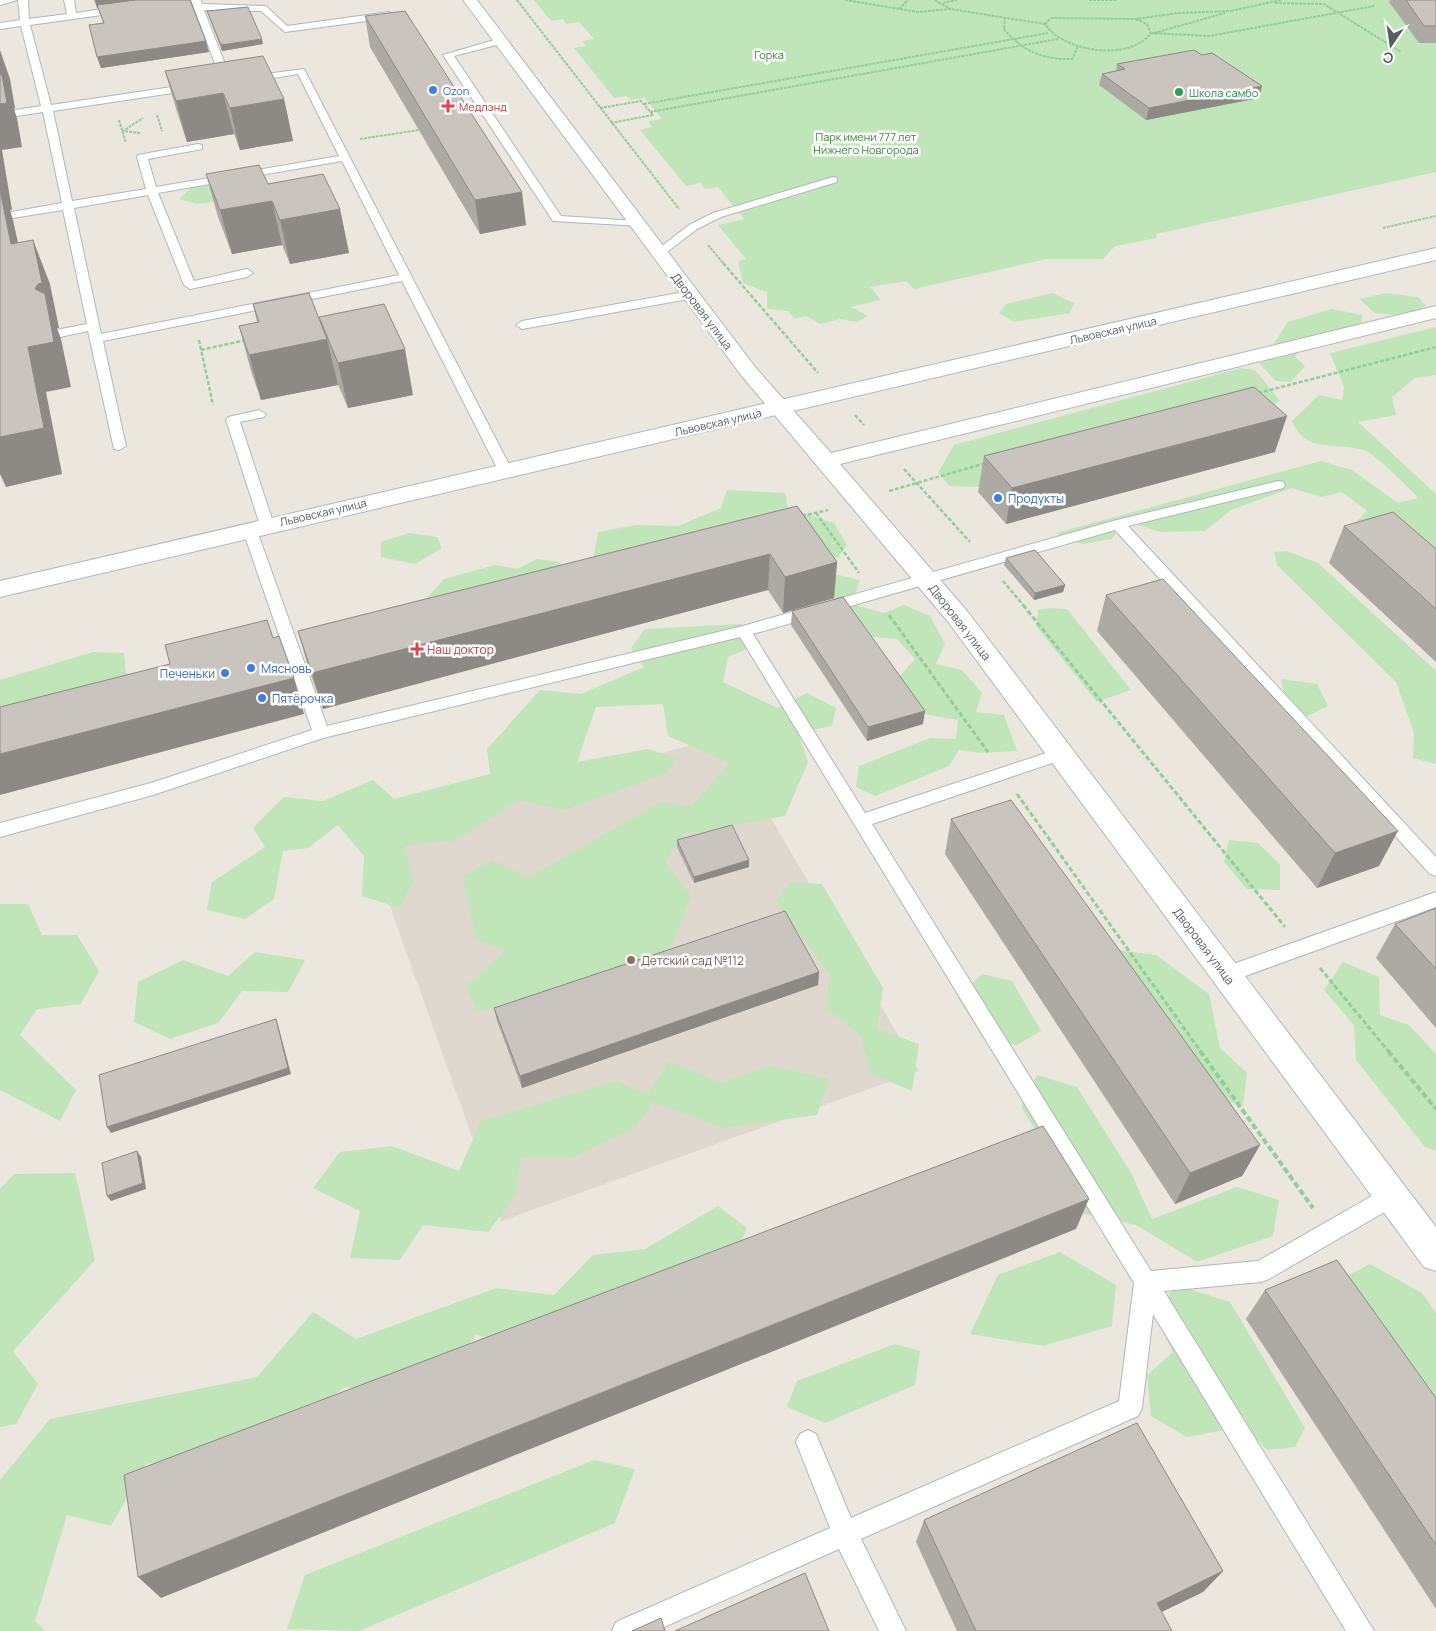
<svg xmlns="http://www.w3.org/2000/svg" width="1436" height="1631" viewBox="0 0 1436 1631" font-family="Manrope,sans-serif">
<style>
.education{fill:#ded8cf}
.green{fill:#bfe5b9}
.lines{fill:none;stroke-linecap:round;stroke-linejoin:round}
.service-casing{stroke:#b2b6ba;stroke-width:2}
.minor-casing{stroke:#b2b6ba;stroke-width:2}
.secondary-casing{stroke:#b0b6bb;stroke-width:2}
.path-far3{stroke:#94cc9c;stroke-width:2;stroke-dasharray:3 1;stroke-linecap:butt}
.path-far2{stroke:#94cc9c;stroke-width:2.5;stroke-dasharray:4 2;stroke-linecap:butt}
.path-far1{stroke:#94cc9c;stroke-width:3;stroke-dasharray:5 2.5;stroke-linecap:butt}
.path{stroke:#94cc9c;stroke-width:4;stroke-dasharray:6 3;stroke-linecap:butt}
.service{fill:#fff;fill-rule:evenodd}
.minor{fill:#fff;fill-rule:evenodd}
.secondary{fill:#fff;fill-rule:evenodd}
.wall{fill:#ada9a3}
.shaded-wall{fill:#8d8985}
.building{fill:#c9c4be;stroke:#8d8985}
.shop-dot{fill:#3f7fe0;stroke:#fff;stroke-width:2}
.leisure-dot{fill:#2e9e5b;stroke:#fff;stroke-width:2}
.health-dot{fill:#e0444e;stroke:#fff;stroke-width:2}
.education-dot{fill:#8d6e63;stroke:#fff;stroke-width:2}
.labels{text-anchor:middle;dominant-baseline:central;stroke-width:5;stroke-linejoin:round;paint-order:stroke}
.far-park-label{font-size:11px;fill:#398631;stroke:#fff}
.far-shop-label{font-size:11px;fill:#366cbe;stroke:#fff;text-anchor:start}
.far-leisure-label{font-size:11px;fill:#27864d;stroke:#fff;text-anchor:start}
.far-health-label{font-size:11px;fill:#be3a42;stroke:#fff;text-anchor:start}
.far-street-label{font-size:11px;fill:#585d61;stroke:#fff}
.street-label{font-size:12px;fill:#585d61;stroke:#fff}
.shop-label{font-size:12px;fill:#366cbe;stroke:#fff;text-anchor:start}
.health-label{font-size:12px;fill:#be3a42;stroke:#fff;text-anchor:start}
.education-label{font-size:12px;fill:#785e54;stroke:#fff;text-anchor:start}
</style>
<rect width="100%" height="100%" fill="#ece7de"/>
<path class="education" d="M723,736l196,335 -417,150 -137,-385z"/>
<g class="green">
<path d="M534,0h902v172l-280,62 1,4 -42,8 -12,13h-56l-133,30 -8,-8 -36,6 11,13 -30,7 17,9 -11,6 -17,-3 -19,5 -15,-8 -11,3 -7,-8 -21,-2v-17l-24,-9 -5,-22 8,-2 -28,-34 26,-6 -26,-32 -13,2 -5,-6 -14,3 -46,-56 12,-3 -4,-6 14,-2 -17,-21 -14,2 -5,-4 -12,2 -40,-50 12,-2 -4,-5 12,-2 -15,-17 -13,2 -3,-5 -12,2z"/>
<path d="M231,182l19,14 -53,8 -18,-5 12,-11z"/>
<path d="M1052,293l22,10 -4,10 -56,9 -15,-9 7,-9z"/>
<path d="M1386,293l32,4 8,9 -20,10 -31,-3 -16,-14z"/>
<path d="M1332,309l30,6 -1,17 -58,16 -8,8 10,10 -14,16 -15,-1 -17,-18 25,-8 -10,-12 14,-21z"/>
<path d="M1436,327v48l-21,3 -23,19 4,18 -38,7 78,72v100l-82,-70 13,-13 -25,-19 -21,5 -29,-9 -61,22 -26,21 -44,1 -36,-11 -13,18 -30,5 -26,-11 265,-72 31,9 46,33 20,-5c-7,-9 -43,-43 -52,-47 -30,-11 -59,5 -74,-30l27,-26 23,5 2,-13 -14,-34z"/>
<path d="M1241,368l14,2 25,31 -32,17 -269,69 -30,-1 -11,-13 16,-28z"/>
<path d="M727,490l58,3 3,15 46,15 13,22 -9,13 -19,-4 -226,6 5,-28 38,-7 42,1 43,-18z"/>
<path d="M409,533l28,4 5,11 -27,16 -34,-7v-15z"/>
<path d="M1287,551l31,12 118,108v93l-23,-6 1,-25 -18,-51 -119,-117 -3,-13z"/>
<path d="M537,559l23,3 10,22 -151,23 25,-28 51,-14 22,4z"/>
<path d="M834,574l26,6 -8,24 32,9 20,-8 26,11 15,28 -9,20 26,6 20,23 -6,19 28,3 13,36 -37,2 -21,-3 -10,16 -74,30 -19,-9 3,-21 71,-28 26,1 2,-19 -34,-6 -24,-38 15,-17 -18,-20 -74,-6 -32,-23 11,-17z"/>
<path d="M1051,608l16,1 64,81 -34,12 -61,-76 2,-16z"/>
<path d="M741,624l20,19 -33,14 -5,25 55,26 29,-15 29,15 -4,18 -34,7 10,29 -23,54 -101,18 -19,28 26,34 -23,58 -191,58 -11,-26 40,-35 -30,-12 -13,-62 29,-17 36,18 133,-76 31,4 38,-43 -62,-27 -5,-32 -67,3 -19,55 71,-13 29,9 -10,15 -103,37 -45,-10 -63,40 -52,6 9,35 -13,27 -38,-12 2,-40 -26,-31 -30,23 -25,3 -9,48 -29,20 -38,-9 5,-28 53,-35 -12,-19 31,-31 39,4 50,-21 21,19 96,-25 -3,-25 53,-59 41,4 63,-27 -13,-19 14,-19z"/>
<path d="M93,652l31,1 2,20 43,9 -169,55v-57z"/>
<path d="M1281,679l36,5 11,22 -37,18z"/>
<path d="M1229,840l29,3 22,22v25l-33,-1 -23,-27z"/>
<path d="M791,882l31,2 61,104 -6,41 42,15 -7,47 -42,-18 -9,-37 -35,-28 4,-34 -54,-73z"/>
<path d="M0,904h28l14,31h35l22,36 -18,33 -44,5 -17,26 56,55 -16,31 -60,-31z"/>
<path d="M1118,950l38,5 53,39 11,54 27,25 -4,32 -50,-10z"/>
<path d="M255,952l50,8 -17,32 -46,-1 -24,32 -48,16 -36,-17 4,-40 45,-22 45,16z"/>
<path d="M1343,962l36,15 1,38 29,10 27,29v97l-11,-4 -69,-87 -2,-35 -30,-35z"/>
<path d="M982,974l30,7 29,50 -24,14 -34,-7 -25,-40z"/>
<path d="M669,1061l53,22 46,-17 61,13 -12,36 -94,13 -70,-26 -17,25 -64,31h-51l-6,39 -27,35 -65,-7 -23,35 -50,-2 10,-47 -47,-23 27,-36 52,-6 67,25 22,-50 135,-40 32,13z"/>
<path d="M1037,1075l40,12 54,86 21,46 85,-32 42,13 -6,36 -76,26 -61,-37 -52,-11 -63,-108z"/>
<path d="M75,1173l20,87 -82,91 25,33 -22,40 -16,3v-238l14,-15z"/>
<path d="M718,1206l29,22 -10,21 -213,95 -48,-9 -23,32 -63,27 -44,-7 -84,57 -116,20 -35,62 -44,-11 -32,106 10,10h-45v-151l50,-61 207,-42 56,-65 43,27 140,-51 58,7 39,-40 52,-6z"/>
<path d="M1060,1252l56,33 -4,41 -69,20 -73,-12 28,-59z"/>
<path d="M1370,1264l52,29 14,20v125l-95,-159z"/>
<path d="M1176,1285l54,17 75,126 -10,19 -28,3 -22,-24 -58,11 -36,-21 -4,-41 26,-23 -18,-36z"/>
<path d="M895,1344l25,7 -5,34 -90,38 -38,-16 10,-26z"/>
<path d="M594,1460l41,9 -20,54 -256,108 -72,-2 18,-54z"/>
</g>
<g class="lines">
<g class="service-casing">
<g id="service">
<path d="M0,0h17l-17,5z"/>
<path d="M18,0h10l1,19 38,-5 -3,-14h10l2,13 47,-7 5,3 -5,3 -93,13 21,80 141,-21 5,3 -5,3 -139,21 19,90 74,-12 -9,-32 1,-2 60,-11 4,1v4l-54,10 8,28 183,-31 -41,-82 -48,8 -5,-3 5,-3 54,-7 208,401 -2,3 -5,1 -7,-4 -96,-189 -299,60 23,105 -7,4 -5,-1 -26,-118 -28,6 -6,-4 2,-3 31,-6 -24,-114 -63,10v-6l62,-11 -19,-91 -27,4 -5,-3 5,-3 25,-4 -20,-80 -21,3v-6l20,-3zM342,161l57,114 -298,59 -27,-126 74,-13 36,90 6,4 57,-12 6,-4 -6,-4 -53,12 -36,-88z"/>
<path d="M191,0h10l1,4 64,2 21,20 102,-14 5,3 -5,3 -104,14 -24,-21 -57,-1 28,72 -5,3 -5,-3z"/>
<path d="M501,38l5,3 -2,2 -50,13 107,160 76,5 4,1v4l-88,-5 -110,-166z"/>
<path d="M833,177l4,1v4l-116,35 -24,12 -34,26 -4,2 -6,-4 36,-28 24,-12z"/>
<path d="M690,291l6,4 -2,3 -172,31 -6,-4 6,-4z"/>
<path d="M259,410l7,4 -2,3 -24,5 34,103 -7,5 -7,-5 -34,-105 2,-3z"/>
<path d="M1278,481l5,1 2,3 -2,3 -155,38 308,331v19l-6,-2 -315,-344 -362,104 112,179 190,-63 6,-2 6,2 2,4 -2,4 -195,66 279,447 107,-10 126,-72 8,-3 8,3 3,7 -3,7 -131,76 -8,3 -97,9 210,340h-28l-193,-317 -11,94 -4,8 -277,123 45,92h-27l-40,-82 -184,82h-43l4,-9 214,-94 -34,-86 4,-8 8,-4 8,4 35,84 268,-117 15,-118 -394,-646 -417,101 -170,57 -153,42v-14l151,-40 161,-53 -70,-202 2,-3h10l2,3 71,198 416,-100 370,-105z"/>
<path d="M1436,892v15l-210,76 -7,-2 -3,-6 3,-6z"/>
</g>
</g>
<g class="minor-casing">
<path id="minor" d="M463,0h14l278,367 76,86 605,-147v12l-596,146 127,147 469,616v44l-12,-4 -475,-644 -208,-248z"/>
</g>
<g class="secondary-casing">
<path id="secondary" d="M1436,248v12l-1436,337v-16z"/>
</g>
<g class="path-far3">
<path d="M517,0l162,209"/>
<path d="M845,0l73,12 32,-3 95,15c18,28 85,38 106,9l-4,-9 -11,-5"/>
<path d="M935,0l15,9"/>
<path d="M1089,0h27"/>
<path d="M943,3l14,-3"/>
<path d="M1275,3l49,1 77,48"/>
<path d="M899,9l9,-9"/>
<path d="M1231,11l50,-11"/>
<path d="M1005,17l-1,12c18,22 40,31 68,30l6,-13"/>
<path d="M1045,24l6,-6 85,1 42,-6 53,-2"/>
<path d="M1151,33l58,3 165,-30"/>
<path d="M1154,33l71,-20"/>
<path d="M644,104l404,-71"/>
<path d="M600,108l41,-7 12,14 -42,8"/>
<path d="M650,112l408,-73"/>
<path d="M157,115l5,16"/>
<path d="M119,120l7,23"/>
<path d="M140,133l-17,-2 20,-13"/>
<path d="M360,139l59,-9"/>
<path d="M1383,228l53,-12"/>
<path d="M708,245l16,19"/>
</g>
<g class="path-far2">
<path d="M723,263l95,110"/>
<path d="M199,340l14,65"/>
<path d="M201,350l45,-10"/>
<path d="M1258,393l178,-46"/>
<path d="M855,415l9,10"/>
<path d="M904,469l66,73"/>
<path d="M889,491l97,-28"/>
<path d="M816,513l43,60"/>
<path d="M802,516l26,-6"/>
<path d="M1003,581l21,25"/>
</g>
<g class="path-far1">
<path d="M1023,605l262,322"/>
<path d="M889,615l99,137"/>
<path d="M1017,794l184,258"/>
<path d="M1320,968l69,84"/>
</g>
<g class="path">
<path d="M1200,1051l113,157"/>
<path d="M1388,1051l48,58"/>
</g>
<use href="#service" class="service"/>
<use href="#minor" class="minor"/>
<use href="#secondary" class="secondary"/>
</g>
<g class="wall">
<path d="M94,0h96l19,52 -108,16 -4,-11 6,-34 -5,-15h-1z"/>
<path d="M1390,0h46v43h-17l-30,-41z"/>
<path d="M207,11l56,33 -41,7 -13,-34z"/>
<path d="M365,16l161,209 -46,9 -110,-187z"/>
<path d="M1117,64l142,34 -113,22 -47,-35 3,-11 14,-3z"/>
<path d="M165,71l119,28 9,42 -53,9 -6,-16 -47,8 -10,-30z"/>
<path d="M206,174l62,10 72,25 9,44 -59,11 -8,-19 -50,9 -14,-37z"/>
<path d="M253,304l67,17 93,74 -65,13 -12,-28 2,5 -77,15 -10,-29 -12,-45 18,-4z"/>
<path d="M1275,452l-269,72 -28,-32 6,-36z"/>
<path d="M797,506l40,56 -3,36 -51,15 -15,-23 -445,119 -15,-42 -10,-36z"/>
<path d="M1344,526l92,23v113l-107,-99z"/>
<path d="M1006,558l59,27 -2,7 -29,8 -30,-35z"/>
<path d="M1106,595l273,271 -62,22 -220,-257z"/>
<path d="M792,611l131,113 -56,17 -76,-116z"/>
<path d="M951,819l309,326 -18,31 -67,28 -230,-350z"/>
<path d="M677,840l72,27 -55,16 -17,-36z"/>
<path d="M1436,908v120l-60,-70 19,-34z"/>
<path d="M819,972l-1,13 -296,103 -25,-67 -3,-13z"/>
<path d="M1265,1290l171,108v211l-190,-290z"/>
<path d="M924,1520l299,51 -20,21 -42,20 11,19h-215l-41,-89z"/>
</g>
<g class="shaded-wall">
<path d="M95,0h62l-60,8z"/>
<path d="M262,39l1,5 -41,7 -1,-6z"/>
<path d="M206,41l3,11 -108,16 -4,-11z"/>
<path d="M0,50l10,29 5,29 -1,1 3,9 5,29 -20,3 10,60h-2l3,10 15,68 -17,-44 -11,-32z"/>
<path d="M1262,86l-3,12 -113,22 3,-12z"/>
<path d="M223,93l11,41 -47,8 -11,-41z"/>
<path d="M284,99l9,42 -53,9 -10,-42z"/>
<path d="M522,192l4,33 -46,9 -5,-34z"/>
<path d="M272,201l10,44 -50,9 -12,-44z"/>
<path d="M340,209l9,44 -59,11 -10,-44z"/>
<path d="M33,240l17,44 9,44h-2l4,11 10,48 -25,5 16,82 -56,13 -6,-13v-37l28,-90 7,-58z"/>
<path d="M327,339l11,46 -77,15 -12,-45z"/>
<path d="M405,349l8,46 -65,13 -10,-45z"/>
<path d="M1287,416l-12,36 -269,72 6,-36z"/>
<path d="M770,554l-2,36 -445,119 -11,-36z"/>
<path d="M837,562l-3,36 -51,15 2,-36z"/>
<path d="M1065,585l-2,7 -29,8 1,-7z"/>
<path d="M294,678l10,36 -304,81v-41z"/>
<path d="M925,711l-2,13 -56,17 1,-14z"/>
<path d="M1398,831l-19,35 -62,22 18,-35z"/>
<path d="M749,860v7l-55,16v-6z"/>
<path d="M819,972l-1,13 -296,103 -2,-12z"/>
<path d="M276,1019l2,6 13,49 -180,59 -4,-6z"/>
<path d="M1260,1145l-18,31 -67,28 15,-31z"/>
<path d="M137,1151l4,6 5,32 -35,12 -4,-5z"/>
<path d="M1089,1199l-13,30 -915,369 -23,-21z"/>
<path d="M1223,1571l-20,21 -64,31 18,-20z"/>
</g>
<g class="building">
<path d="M136,0h54l16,41 -109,16 -8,-32 15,-2 -7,-18z"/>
<path d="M1406,0h30v26h-12z"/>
<path d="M248,7l14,32 -41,6 -14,-34z"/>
<path d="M405,11l117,181 -47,8 -110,-184z"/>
<path d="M1194,50l8,5 10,-2 50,33 -113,22 -47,-34 23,-5 -8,-5z"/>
<path d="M263,56l21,43 -54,9 -7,-15 -47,8 -11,-30z"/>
<path d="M0,74l2,1 5,28 -7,1z"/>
<path d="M259,165l9,19 55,-10 17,35 -60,11 -8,-19 -52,9 -14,-36z"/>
<path d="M0,190l11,54 22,-4 9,43 -4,1 -3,5 10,5 9,48 -26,5 16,81 -44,9z"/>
<path d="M309,293l18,46 -78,16 -10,-29 20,-4 -6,-18z"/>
<path d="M384,304l21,45 -67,14 -19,-46z"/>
<path d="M1254,387l33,29 -275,72 -28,-32z"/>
<path d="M797,506l40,56 -52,15 -15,-23 -458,119 -14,-42z"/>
<path d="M1393,512l43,37v60l-92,-83z"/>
<path d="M1035,550l30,35 -30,8 -29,-35z"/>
<path d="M1163,579l235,252 -63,22 -229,-258z"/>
<path d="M843,597l82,114 -57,16 -76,-116z"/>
<path d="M267,620l6,18 6,-2 15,42 -294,76v-47l170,-43 -5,-19z"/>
<path d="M1011,800l249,345 -70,28 -239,-354z"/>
<path d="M732,825l17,35 -55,17 -17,-37z"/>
<path d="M1436,908v61l-41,-45z"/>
<path d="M785,911l34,61 -299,104 -26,-68z"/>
<path d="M276,1019l12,49 -181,59 -8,-52z"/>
<path d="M1043,1126l46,73 -951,378 -14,-102z"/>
<path d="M137,1151l6,32 -36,13 -5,-33z"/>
<path d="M1337,1260l99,138v147l-171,-255z"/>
<path d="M1137,1423l86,148 -66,32 15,28h-196l-52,-111z"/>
<path d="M805,1573l24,58h-154z"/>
<path d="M661,1618l4,13h-33z"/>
</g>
<g class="shop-dot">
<circle cx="433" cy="90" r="5"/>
<circle cx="998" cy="498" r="5"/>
<circle cx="251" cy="668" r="5"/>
<circle cx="225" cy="673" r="5"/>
<circle cx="262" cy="698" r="5"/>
</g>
<circle class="leisure-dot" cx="1179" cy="92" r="5"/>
<g class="health-dot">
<path d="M445.5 98.5h5v5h5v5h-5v5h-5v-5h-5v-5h5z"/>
<path d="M414.5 641.5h5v5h5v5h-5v5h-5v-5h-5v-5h5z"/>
</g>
<circle class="education-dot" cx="631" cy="960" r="5"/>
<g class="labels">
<g class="far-park-label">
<text x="769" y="54">Горка</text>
<text x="866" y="136">Парк имени 777 лет<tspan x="866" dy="13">Нижнего Новгорода</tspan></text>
</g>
<g class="far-shop-label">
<text x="443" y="90">Ozon</text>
</g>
<g class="far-leisure-label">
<text x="1189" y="92">Школа самбо</text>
</g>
<g class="far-health-label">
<text x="459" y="106">Медлэнд</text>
</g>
<g class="far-street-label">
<text transform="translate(1113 330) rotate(-13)">Львовская улица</text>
<text transform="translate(718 422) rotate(-13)">Львовская улица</text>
<text transform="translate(323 512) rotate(-13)">Львовская улица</text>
</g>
<g class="street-label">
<text transform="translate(702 311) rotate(53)">Дворовая улица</text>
<text transform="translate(960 622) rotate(52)">Дворовая улица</text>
<text transform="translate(1204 946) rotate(53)">Дворовая улица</text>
</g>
<g class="shop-label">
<text x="1008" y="498">Продукты</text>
<text x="261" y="668">Мясновъ</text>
<text x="215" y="673" text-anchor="end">Печеньки</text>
<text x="272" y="698">Пятёрочка</text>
</g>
<g class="health-label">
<text x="427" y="649">Наш доктор</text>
</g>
<g class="education-label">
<text x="641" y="960">Детский сад №112</text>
</g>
</g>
<g transform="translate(1391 45) rotate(193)" stroke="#ffffff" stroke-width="4" paint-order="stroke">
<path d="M0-4L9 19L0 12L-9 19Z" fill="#585d61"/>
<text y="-8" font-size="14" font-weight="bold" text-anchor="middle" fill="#585d61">С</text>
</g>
</svg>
